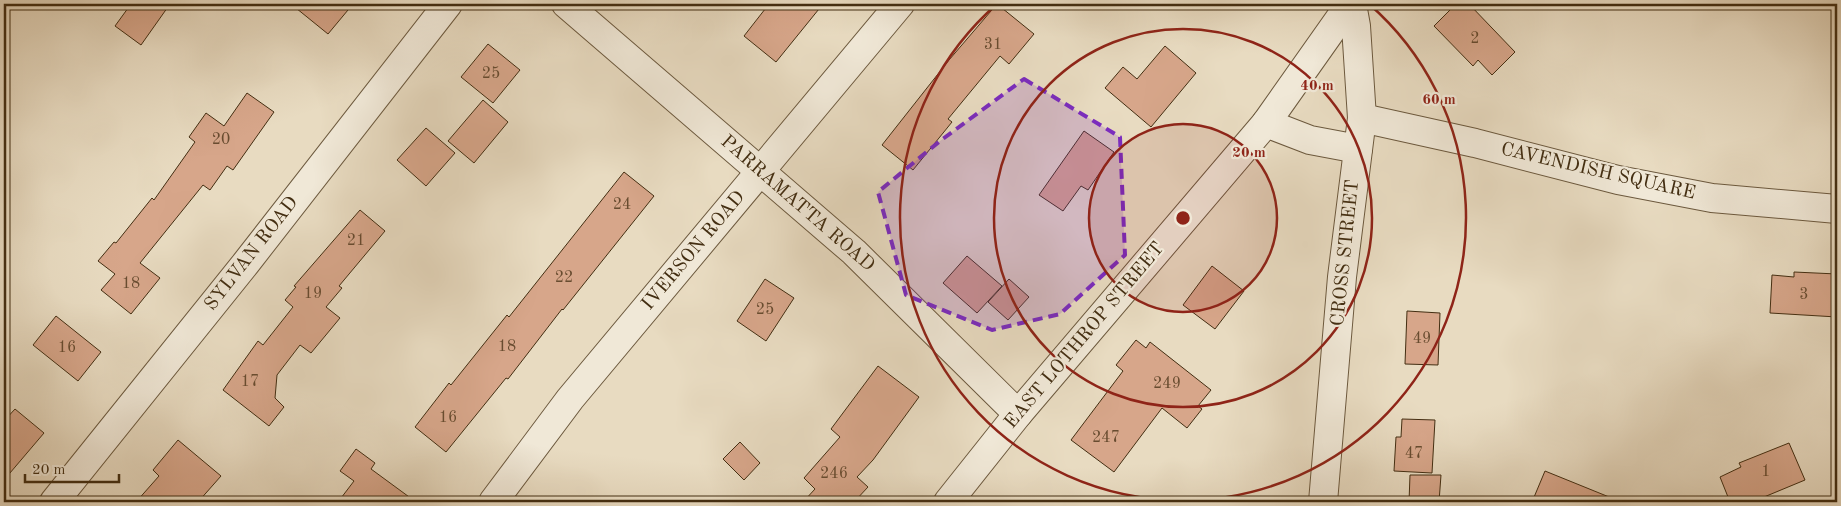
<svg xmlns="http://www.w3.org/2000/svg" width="1841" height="506" viewBox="0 0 1841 506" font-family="'Old Standard TT',serif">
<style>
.building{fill:#d7a68a;stroke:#432e12}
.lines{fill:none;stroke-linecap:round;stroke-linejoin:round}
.minor-casing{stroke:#6c593e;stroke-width:30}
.minor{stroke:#f0e8d7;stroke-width:28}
.marked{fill:#7b2cbf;fill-opacity:0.2;stroke:#7b2cbf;stroke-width:4;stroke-dasharray:10 6;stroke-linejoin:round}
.ring{fill:none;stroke:#8f2418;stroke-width:2.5}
.labels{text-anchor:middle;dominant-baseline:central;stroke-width:4.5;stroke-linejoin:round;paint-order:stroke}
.number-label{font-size:16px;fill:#684c30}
.street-label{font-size:19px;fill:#432e12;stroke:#f0e8d7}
.centre{fill:#8f2418;stroke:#f0e8d7;stroke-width:2.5}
.ring-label{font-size:15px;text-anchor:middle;font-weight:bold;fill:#8f2418;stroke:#f0e8d7;stroke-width:4.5;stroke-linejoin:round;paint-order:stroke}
</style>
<rect width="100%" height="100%" fill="#e8dbc1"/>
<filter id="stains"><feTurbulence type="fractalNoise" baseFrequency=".004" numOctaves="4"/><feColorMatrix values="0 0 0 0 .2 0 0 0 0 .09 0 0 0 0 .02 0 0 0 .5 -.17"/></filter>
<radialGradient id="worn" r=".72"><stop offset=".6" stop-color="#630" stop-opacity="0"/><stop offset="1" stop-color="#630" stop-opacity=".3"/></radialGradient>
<g class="building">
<path d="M131,4h39l-29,41 -26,-19z"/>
<path d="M291,4h62l-25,30z"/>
<path d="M769,4h54l-47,58 -32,-26z"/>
<path d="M997,4l37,30 -25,30 -9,-8 -52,63 4,3 -39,48 -31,-25 67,-85z"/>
<path d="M1456,4h13l46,48 -23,23 -14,-15 -5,6 -39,-40z"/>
<path d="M488,44l32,26 -27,33 -32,-26z"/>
<path d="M1165,46l31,27 -45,54 -46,-39 18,-21 14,12z"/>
<path d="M247,93l27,19 -41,58 -6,-4 -17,24 -7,-5 -63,78 20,15 -29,36 -30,-24 14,-16 -17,-13 16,-19 2,1 36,-45 2,2 41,-58 -6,-5 17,-24 18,13z"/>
<path d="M483,100l25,22 -34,41 -26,-22z"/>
<path d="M426,128l29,25 -29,33 -29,-26z"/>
<path d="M1084,131l30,21 -26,38 -7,-4 -18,25 -24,-16z"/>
<path d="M624,172l30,24 -91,114 -1,-1 -54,70 -2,-1 -60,74 -31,-25 34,-44 2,2 56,-70 2,2z"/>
<path d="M360,210l25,21 -46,55 3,2 -16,19 14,11 -29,35 -11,-8 -23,30 -2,23 9,9 -15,19 -46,-36 35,-49 5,4 30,-38 -8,-7 11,-13 -2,-1z"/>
<path d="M967,256l35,30 -25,27 -34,-30z"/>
<path d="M1212,266l32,25 -29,38 -32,-24z"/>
<path d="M1794,272l43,2v43l-67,-4 2,-38 22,2z"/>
<path d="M765,279l29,19 -28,43 -29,-20z"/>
<path d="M1009,279l20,18 -21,23 -20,-18z"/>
<path d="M1407,311l33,2 -2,52 -33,-1z"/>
<path d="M56,316l45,36 -23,29 -45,-36z"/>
<path d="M1136,340l10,8 4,-6 61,48 -13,16 4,3 -15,19 -25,-20 -48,64 -43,-32 52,-69 -7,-6z"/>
<path d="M878,366l41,31 -46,63 -16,17 11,10 -14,15h-51l12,-13 -11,-11 36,-41 -9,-8z"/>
<path d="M15,409l29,24 -40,47v-59z"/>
<path d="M1402,419l33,1 -3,53 -38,-2 2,-34h5z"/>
<path d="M178,440l43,36 -23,26h-62l23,-26 -6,-6z"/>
<path d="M740,442l20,21 -16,17 -21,-21z"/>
<path d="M1789,443l16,37 -53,22h-22l-10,-25 21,-10 -2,-4z"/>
<path d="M356,449l19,14 -4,6 45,33h-78l16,-21 -14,-10z"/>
<path d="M1545,471l74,30v1h-87z"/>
<path d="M1410,475h31l-2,27h-30z"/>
</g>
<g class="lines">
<g class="minor-casing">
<g id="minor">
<path d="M566,4l288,248 164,162"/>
<path d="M1362,118l113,25 143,37 94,18 125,11"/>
<path d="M1266,123l44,17 48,9"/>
<path d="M54,502l192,-239 202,-259"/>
<path d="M493,502l77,-103 330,-395"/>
<path d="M948,502l70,-88 248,-291 84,-119"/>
<path d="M1323,502l19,-225 20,-159 -6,-92 -4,-22"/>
</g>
</g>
<use href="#minor" class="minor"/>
</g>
<path class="marked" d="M1024,79l96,58 5,118 -65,59 -68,16 -86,-35 -28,-103 62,-51z"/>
<circle cx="1183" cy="218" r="94" fill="#8f2418" fill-opacity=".12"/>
<g class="ring">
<circle cx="1183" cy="218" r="94"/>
<circle cx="1183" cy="218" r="189"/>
<path d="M1369 4A283 283 0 1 1 997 4"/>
</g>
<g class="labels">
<g class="number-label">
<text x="1475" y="39">2</text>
<text x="993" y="45">31</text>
<text x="491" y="74">25</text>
<text x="221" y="140">20</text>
<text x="622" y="205">24</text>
<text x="356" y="241">21</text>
<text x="564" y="278">22</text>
<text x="131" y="284">18</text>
<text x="313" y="294">19</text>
<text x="1804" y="295">3</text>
<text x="765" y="310">25</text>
<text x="1422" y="339">49</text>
<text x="507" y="347">18</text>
<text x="67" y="348">16</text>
<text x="250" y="382">17</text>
<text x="1167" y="384">249</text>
<text x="448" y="418">16</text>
<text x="1106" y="438">247</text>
<text x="1414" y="454">47</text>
<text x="1766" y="472">1</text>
<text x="834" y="474">246</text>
</g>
<g class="street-label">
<text transform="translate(1598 172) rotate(13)">CAVENDISH SQUARE</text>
<text transform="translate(797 204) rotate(41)">PARRAMATTA ROAD</text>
<text transform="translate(694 251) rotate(-50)">IVERSON ROAD</text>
<text transform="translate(1346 253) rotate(-84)">CROSS STREET</text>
<text transform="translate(252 254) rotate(-52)">SYLVAN ROAD</text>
<text transform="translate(1085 336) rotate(-50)">EAST LOTHROP STREET</text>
</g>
</g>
<circle cx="1183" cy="218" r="8" class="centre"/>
<g class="ring-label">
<text x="1317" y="90">40 m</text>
<text x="1439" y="104">60 m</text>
<text x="1249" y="157">20 m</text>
</g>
<rect width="1841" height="506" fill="none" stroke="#e8dbc1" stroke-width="20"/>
<rect x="5" y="5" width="1831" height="496" fill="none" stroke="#432e12" stroke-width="2.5"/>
<rect x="10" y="10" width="1821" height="486" fill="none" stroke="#432e12"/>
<path d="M25 474v8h94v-8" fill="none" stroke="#432e12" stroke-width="2.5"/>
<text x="32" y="474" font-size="15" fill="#432e12" stroke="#f0e8d7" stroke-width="4" paint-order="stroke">20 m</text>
<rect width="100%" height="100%" filter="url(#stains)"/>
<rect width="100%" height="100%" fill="url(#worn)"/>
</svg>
